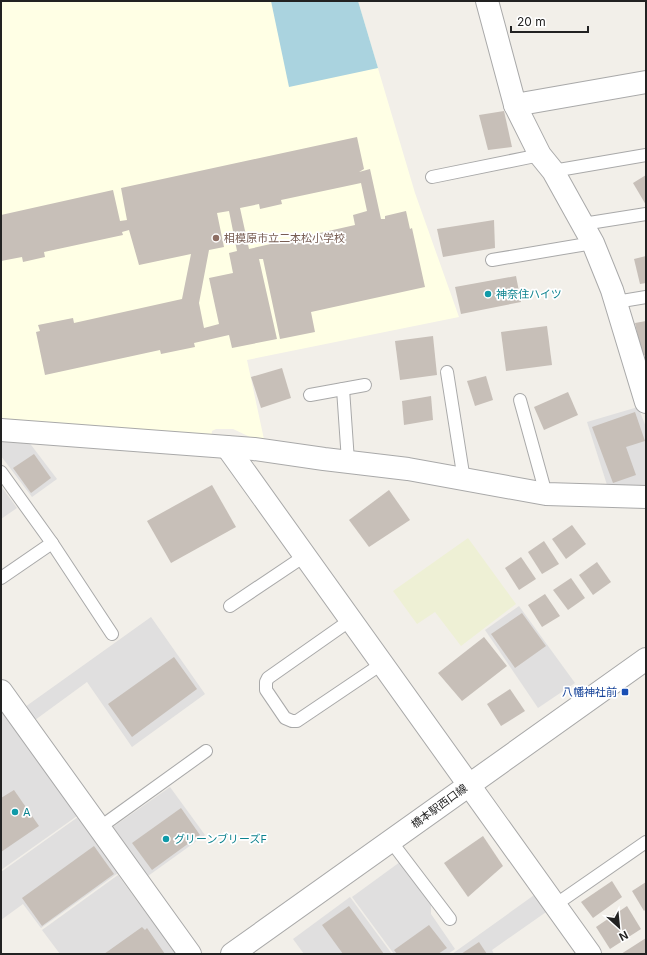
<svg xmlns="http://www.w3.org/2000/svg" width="647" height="955" viewBox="0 0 647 955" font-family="Inter,'Noto Sans JP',sans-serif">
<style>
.residential{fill:#e0dfdf}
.education{fill:#ffffe5}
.farmland{fill:#eef0d5}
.water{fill:#aad3df}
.building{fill:#c7bfb8;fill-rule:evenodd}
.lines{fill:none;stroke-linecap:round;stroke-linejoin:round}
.service-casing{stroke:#a9a9a9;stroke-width:14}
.minor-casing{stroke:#a9a9a9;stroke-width:24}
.tertiary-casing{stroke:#a9a9a9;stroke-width:24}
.service{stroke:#fff;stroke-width:12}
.minor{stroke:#fff;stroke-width:22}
.tertiary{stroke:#fff;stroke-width:22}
.education-dot{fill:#8d6e63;stroke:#fff;stroke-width:1.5}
.culture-dot{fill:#0f9aa8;stroke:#fff;stroke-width:1.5}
.transit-dot{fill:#1a4fb4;stroke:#fff;stroke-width:1.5}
.labels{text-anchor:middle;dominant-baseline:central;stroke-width:3.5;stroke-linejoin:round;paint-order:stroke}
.education-label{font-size:11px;fill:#785e54;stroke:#fff;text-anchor:start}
.culture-label{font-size:11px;fill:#0d838f;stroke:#fff;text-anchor:start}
.transit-label{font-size:11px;fill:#164399;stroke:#fff;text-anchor:end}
.street-label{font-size:11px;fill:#222;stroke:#fff}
</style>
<rect width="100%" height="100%" fill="#f2efe9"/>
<g class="residential">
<path d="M638,407l8,20v61h-38l-21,-66z"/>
<path d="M1,437h24l32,42 -25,18 -31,-41z"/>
<path d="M1,486l16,22 -16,11z"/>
<path d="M519,606l56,77 -37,25 -53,-78z"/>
<path d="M151,617l54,77 -73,53 -45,-65 -52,38 -10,-13z"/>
<path d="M1,709l76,107 -76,54z"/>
<path d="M170,787l35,48 -57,41 -35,-49z"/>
<path d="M78,817l40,56 -77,55 -18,-24 -22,16v-48z"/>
<path d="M400,862l31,42v10l24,35 -7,5h-54l-42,-57z"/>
<path d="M118,875l58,79h-116l-18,-24z"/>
<path d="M537,893l12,17 -57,40 2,4h-42z"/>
<path d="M350,897l42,57h-88l-11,-15z"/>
</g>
<path class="education" d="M1,1h357l57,192 44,124 -212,43 18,84 -32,-15h-17l-4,2 -1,8 -210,-18z"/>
<path class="farmland" d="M468,538l48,66 -55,42 -26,-34 -18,12 -24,-33z"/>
<path class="water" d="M271,1h87l20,67 -89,19z"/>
<g class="building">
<path d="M504,111l8,36 -24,3 -9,-35z"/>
<path d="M357,137l7,32 -5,3 11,-3 11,50h4v-3l21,-5 4,18 2,-1 13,59 -114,25 4,20 -35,7 -17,-80h-4l18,80 -45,9 -3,-13 -35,8 1,4 -34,7 -1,-4 -115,25 -9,-43 4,-1 -2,-6 35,-7 1,5 108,-24 9,-45 -52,11 -10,-35 -7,2 1,3 -79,17 1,5 -22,5 -1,-5 -21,4v-46l112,-25 7,31 7,-1 -6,-32zM361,183l6,28 -14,4 2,10 -106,24 -9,-41 19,-4 1,5 22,-5 -1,-4zM229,211l8,40 -8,2 4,20 -24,5 10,46 -15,4 -5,-25 10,-53 15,-3 -7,-34z"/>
<path d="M646,175v30l-13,-22z"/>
<path d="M494,220l1,28 -52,9 -6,-28z"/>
<path d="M646,256v27l-6,1 -6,-25z"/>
<path d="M516,276l5,26 -60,12 -6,-27z"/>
<path d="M646,321v34l-4,1 -7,-33z"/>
<path d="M547,326l5,39 -46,6 -5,-39z"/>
<path d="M433,336l4,39 -37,5 -5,-39z"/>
<path d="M282,368l9,30 -30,10 -10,-31z"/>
<path d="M486,376l7,24 -18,6 -8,-25z"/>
<path d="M568,392l10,23 -34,15 -10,-23z"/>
<path d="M431,396l2,24 -29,5 -2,-24z"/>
<path d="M635,412l10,29 -19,6 10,28 -23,8 -21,-56z"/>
<path d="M34,454l17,24 -20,15 -18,-25z"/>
<path d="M212,485l24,42 -65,36 -24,-42z"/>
<path d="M389,490l21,30 -41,27 -20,-27z"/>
<path d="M572,525l14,19 -20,15 -14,-20z"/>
<path d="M544,541l15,23 -17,10 -14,-22z"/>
<path d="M521,557l15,22 -17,11 -14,-22z"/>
<path d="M597,562l14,20 -18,13 -14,-20z"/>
<path d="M571,578l14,20 -17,12 -15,-20z"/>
<path d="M545,594l15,22 -18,11 -14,-22z"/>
<path d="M522,613l24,33 -31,22 -24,-34z"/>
<path d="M484,637l23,29 -45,35 -24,-28z"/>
<path d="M174,657l23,32 -65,48 -24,-33z"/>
<path d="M510,689l15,22 -24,15 -14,-22z"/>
<path d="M14,790l25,36 -38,26v-54z"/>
<path d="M181,808l19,27 -48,35 -20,-27z"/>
<path d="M483,836l20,30 -35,31 -24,-34z"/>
<path d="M94,846l20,28 -72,52 -20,-28z"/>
<path d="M612,881l10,16 -29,21 -12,-16z"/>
<path d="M646,882v27l-2,2 -12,-20z"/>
<path d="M349,906l35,48h-41l-21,-29z"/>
<path d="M627,906l14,23 -31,20 -14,-22z"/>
<path d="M429,925l18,23 -9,6h-41l-3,-4z"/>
<path d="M142,927l3,3 2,-2 18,26h-61z"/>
<path d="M646,938v16h-25z"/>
<path d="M479,942l8,12h-26z"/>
</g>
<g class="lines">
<g class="service-casing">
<g id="service">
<path d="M553,171l93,-16"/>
<path d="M432,177l108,-22"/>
<path d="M583,224l63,-10"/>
<path d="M492,260l101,-17"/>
<path d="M616,302l30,-5"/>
<path d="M447,372l17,108"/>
<path d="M343,389l22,-4"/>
<path d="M310,395l33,-6 5,72"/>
<path d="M520,400l26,94"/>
<path d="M1,472l51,71 60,91"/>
<path d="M1,578l51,-35"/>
<path d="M230,606l76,-51"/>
<path d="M352,619l-84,59 -2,4v8l19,28 7,3h5l86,-58"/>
<path d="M99,828l107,-77"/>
<path d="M390,840l60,79"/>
<path d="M555,905l91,-63"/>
</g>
</g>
<g class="minor-casing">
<g id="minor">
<path d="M487,1l28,104 25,50 13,16 40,72 19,47 34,112"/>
<path d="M515,105l131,-23"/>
<path d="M1,430l253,19 70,10 84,10 138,25 100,3"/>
<path d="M227,447l363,507"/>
<path d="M1,691l189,263"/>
</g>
</g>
<g class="tertiary-casing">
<path id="tertiary" d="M232,954l414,-295"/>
</g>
<use href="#service" class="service"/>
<use href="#minor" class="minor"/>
<use href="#tertiary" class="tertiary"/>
</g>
<circle class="education-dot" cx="216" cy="238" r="4"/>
<g class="culture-dot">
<circle cx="488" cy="294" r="4"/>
<circle cx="15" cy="812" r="4"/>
<circle cx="166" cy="839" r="4"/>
</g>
<rect class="transit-dot" x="621" y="688" width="8" height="8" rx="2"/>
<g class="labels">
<g class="education-label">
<text x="224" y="238">相模原市立二本松小学校</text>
</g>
<g class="culture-label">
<text x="496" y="294">神奈住ハイツ</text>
<text x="23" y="812">A</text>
<text x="174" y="839">グリーンブリーズF</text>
</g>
<g class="transit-label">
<text x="617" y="692">八幡神社前</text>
</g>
<g class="street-label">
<text transform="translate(439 806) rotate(-36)">橋本駅西口線</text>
</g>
</g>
<rect width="647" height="955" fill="none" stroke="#222222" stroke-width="4"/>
<g transform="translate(619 927) rotate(153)" stroke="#ffffff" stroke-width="3" paint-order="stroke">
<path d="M0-3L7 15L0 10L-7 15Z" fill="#222222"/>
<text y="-6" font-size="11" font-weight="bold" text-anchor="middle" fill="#222222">N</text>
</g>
<path d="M511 26v6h77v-6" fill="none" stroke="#222222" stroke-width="2"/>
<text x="517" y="26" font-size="12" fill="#222222" stroke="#ffffff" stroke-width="3" paint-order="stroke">20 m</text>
</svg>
